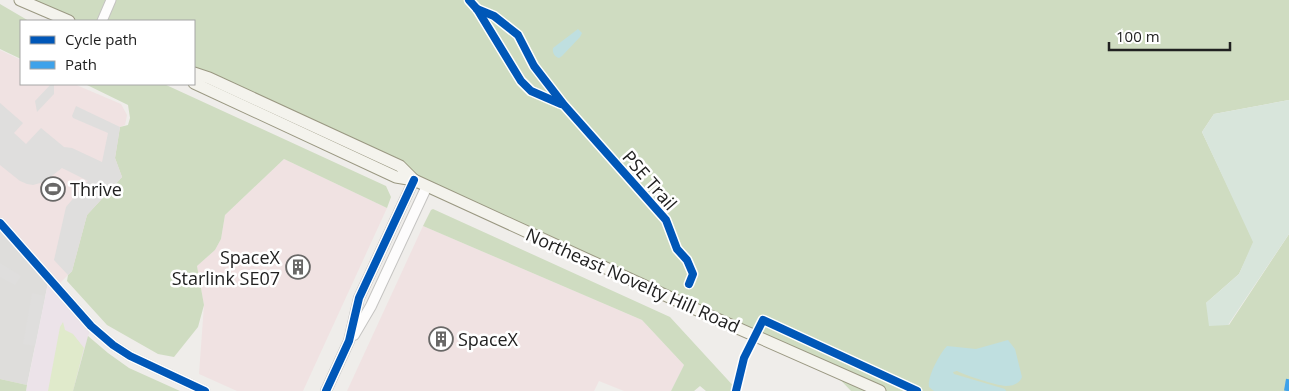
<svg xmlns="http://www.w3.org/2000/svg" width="1289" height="391" viewBox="0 0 1289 391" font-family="'Open Sans',sans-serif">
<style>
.residential{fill:#dedddb}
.commercial{fill:#f0e2e2}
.industrial{fill:#ece3e9}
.grass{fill:#e0eacb}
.forest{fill:#cfdcc1}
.wetland{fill:#d8e5db}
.parking{fill:#dfdedd}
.water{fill:#bfdfe0}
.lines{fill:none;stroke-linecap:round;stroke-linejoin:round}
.minor-casing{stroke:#c5c4c2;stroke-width:11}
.tertiary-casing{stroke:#c5c4c2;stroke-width:12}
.secondary-casing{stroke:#9a9882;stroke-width:13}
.minor{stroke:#fdfcfc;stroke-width:9}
.tertiary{stroke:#fdfcfc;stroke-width:10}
.secondary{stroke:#f4f3ed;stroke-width:11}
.quiet{stroke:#3ea2ea;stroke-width:6;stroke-dasharray:12 6;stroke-linecap:butt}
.cycleway-casing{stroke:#fff;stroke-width:11}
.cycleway{stroke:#0057b8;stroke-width:8}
.labels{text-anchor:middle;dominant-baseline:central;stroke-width:5;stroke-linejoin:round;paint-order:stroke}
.street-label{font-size:18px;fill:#212121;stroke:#fff}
.poi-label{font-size:18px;fill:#212121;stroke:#fff;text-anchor:start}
</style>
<rect width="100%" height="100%" fill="#efedea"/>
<path class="residential" d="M0,223l49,55 -22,107 -27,-6z"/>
<g class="commercial">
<path d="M0,50l21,10v24h53l47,20 6,11 -2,10 -5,2 2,50 -11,12 -39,82 -16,16 -56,-64z"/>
<path d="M284,159l103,49 -84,183h-66l-38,-17 5,-69 -7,-39 18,-16 6,-11 4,-24z"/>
<path d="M423,226l219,94 42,45 -13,26h-47l-25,-10 -5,10h-247z"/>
</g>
<path class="industrial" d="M49,278l42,48 -18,65h-47z"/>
<path class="grass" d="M63,322l2,8 8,4 11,14 -11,43h-25l12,-64z"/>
<g class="forest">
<path d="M27,0h1262v100l-75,14 -12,18 52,110 -15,32 -33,29 23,22 60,-91v157h-438l-22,-23 -402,-182 -27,-20 -206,-93v-52h-125z"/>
<path d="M0,4l29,17h-8v38l-21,-10z"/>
<path d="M85,84h79l222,102 5,11 -4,11 -103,-49 -59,56 -4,24 -6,11 -18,16 7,39 -6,22 -24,30 -16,-3 -51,-29 -40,-44 1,-6 4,-4 15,-56 35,-38 -7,-19 5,-31 8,-2 2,-7 -2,-13z"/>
<path d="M433,209l237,108 68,74h-32l-6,-5 -6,5h-23l13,-26 -42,-45 -219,-94 8,-16z"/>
<path d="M88,336l20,17 21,15 51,23h-107z"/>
<path d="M0,379l27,6 -1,6h-26z"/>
</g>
<path class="wetland" d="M1289,100v134l-61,91 -19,1 -3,-23 33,-29 14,-32 -51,-110 12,-18z"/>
<g class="parking">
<path d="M51,84h3v10l-17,18 -2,-11z"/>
<path d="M0,103l23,20 -9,10 12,11 15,-16 23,19 8,1 30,14 6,-29 -35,-15 -1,-2 4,-10 44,21 -5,31 7,19 -35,38 -15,56 -4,4 -14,-15 12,-53 22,-26 -26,-13 -18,14 -11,3 -6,-1 -7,-3 -20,-16z"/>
<path d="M0,263l21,13 -6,9 -15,-8z"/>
<path d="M32,293l13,3 -10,50 -12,-2z"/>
</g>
<g class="water">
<path d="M578,29l4,4 -2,4 -18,19 -3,2c-4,-1 -7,-5 -6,-10z"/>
<path d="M1008,340l7,9 7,28c-2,6 -9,9 -16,9 -11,-1 -39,-10 -49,-15l-4,1 1,2 51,15 1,2h-72l-5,-4c-2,-10 11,-34 18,-41l29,3z"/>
</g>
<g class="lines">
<g class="minor-casing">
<g id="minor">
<path d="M102,21l9,-21"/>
<path d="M0,223l91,103 22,19 17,11 75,35"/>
</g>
</g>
<g class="tertiary-casing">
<g id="tertiary">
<path d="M354,335l17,-29 56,-120"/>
<path d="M326,391l23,-50 10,-43 55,-118"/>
</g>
</g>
<g class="secondary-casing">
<g id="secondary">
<path d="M20,0l49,21"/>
<path d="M194,73l15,5 191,88 14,14"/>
<path d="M194,83l202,94 18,3 303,139 163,72"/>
</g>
</g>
<use href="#minor" class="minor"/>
<use href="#tertiary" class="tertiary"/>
<use href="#secondary" class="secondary"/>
<path class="quiet" d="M1287,391l2,-12"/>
<g class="cycleway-casing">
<g id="cycleway">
<path d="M469,0l8,9 44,72 10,10 30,13"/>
<path d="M477,9l17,7 24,19 16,31 30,39 102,115 11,29 10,11 6,14 -4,10"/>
<path d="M0,223l91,103 22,19 17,11 75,35"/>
<path d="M326,391l23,-50 10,-43 55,-118"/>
<path d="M736,391l8,-33 19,-38 154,71"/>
</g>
</g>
<use href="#cycleway" class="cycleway"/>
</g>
<defs>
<g id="stadium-ring" transform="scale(1.25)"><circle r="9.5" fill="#fff" stroke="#696867" stroke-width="1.5"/><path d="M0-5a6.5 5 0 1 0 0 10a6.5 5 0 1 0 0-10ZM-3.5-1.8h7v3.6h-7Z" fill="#696867"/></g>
<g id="building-ring" transform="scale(1.25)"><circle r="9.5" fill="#fff" stroke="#696867" stroke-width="1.5"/><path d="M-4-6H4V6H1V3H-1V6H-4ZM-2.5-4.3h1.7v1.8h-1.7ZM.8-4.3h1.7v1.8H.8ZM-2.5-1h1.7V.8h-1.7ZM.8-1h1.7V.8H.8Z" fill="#696867"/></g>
</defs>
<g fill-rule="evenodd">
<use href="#stadium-ring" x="53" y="189"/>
<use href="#building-ring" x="298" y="267"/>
<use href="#building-ring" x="441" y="339"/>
</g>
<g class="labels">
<g class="street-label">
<text transform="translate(650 180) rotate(49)">PSE Trail</text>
<text transform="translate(633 280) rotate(24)">Northeast Novelty Hill Road</text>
</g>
<g class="poi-label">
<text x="70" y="189">Thrive</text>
<text x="280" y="257" text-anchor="end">SpaceX<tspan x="280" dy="21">Starlink SE07</tspan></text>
<text x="458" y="339">SpaceX</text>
</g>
</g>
<rect x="20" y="20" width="175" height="65" fill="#ffffff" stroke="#a6a6a6"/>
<rect x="30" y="36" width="25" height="8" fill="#0057b8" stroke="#a6a6a6"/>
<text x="65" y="45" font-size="15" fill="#212121">Cycle path</text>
<rect x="30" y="61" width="25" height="8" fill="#3ea2ea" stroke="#a6a6a6"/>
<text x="65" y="70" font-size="15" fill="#212121">Path</text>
<path d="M1109 42v8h121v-8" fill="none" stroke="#212121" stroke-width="2.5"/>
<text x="1116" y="42" font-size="15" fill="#212121" stroke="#ffffff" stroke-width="4" paint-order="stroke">100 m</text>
</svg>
